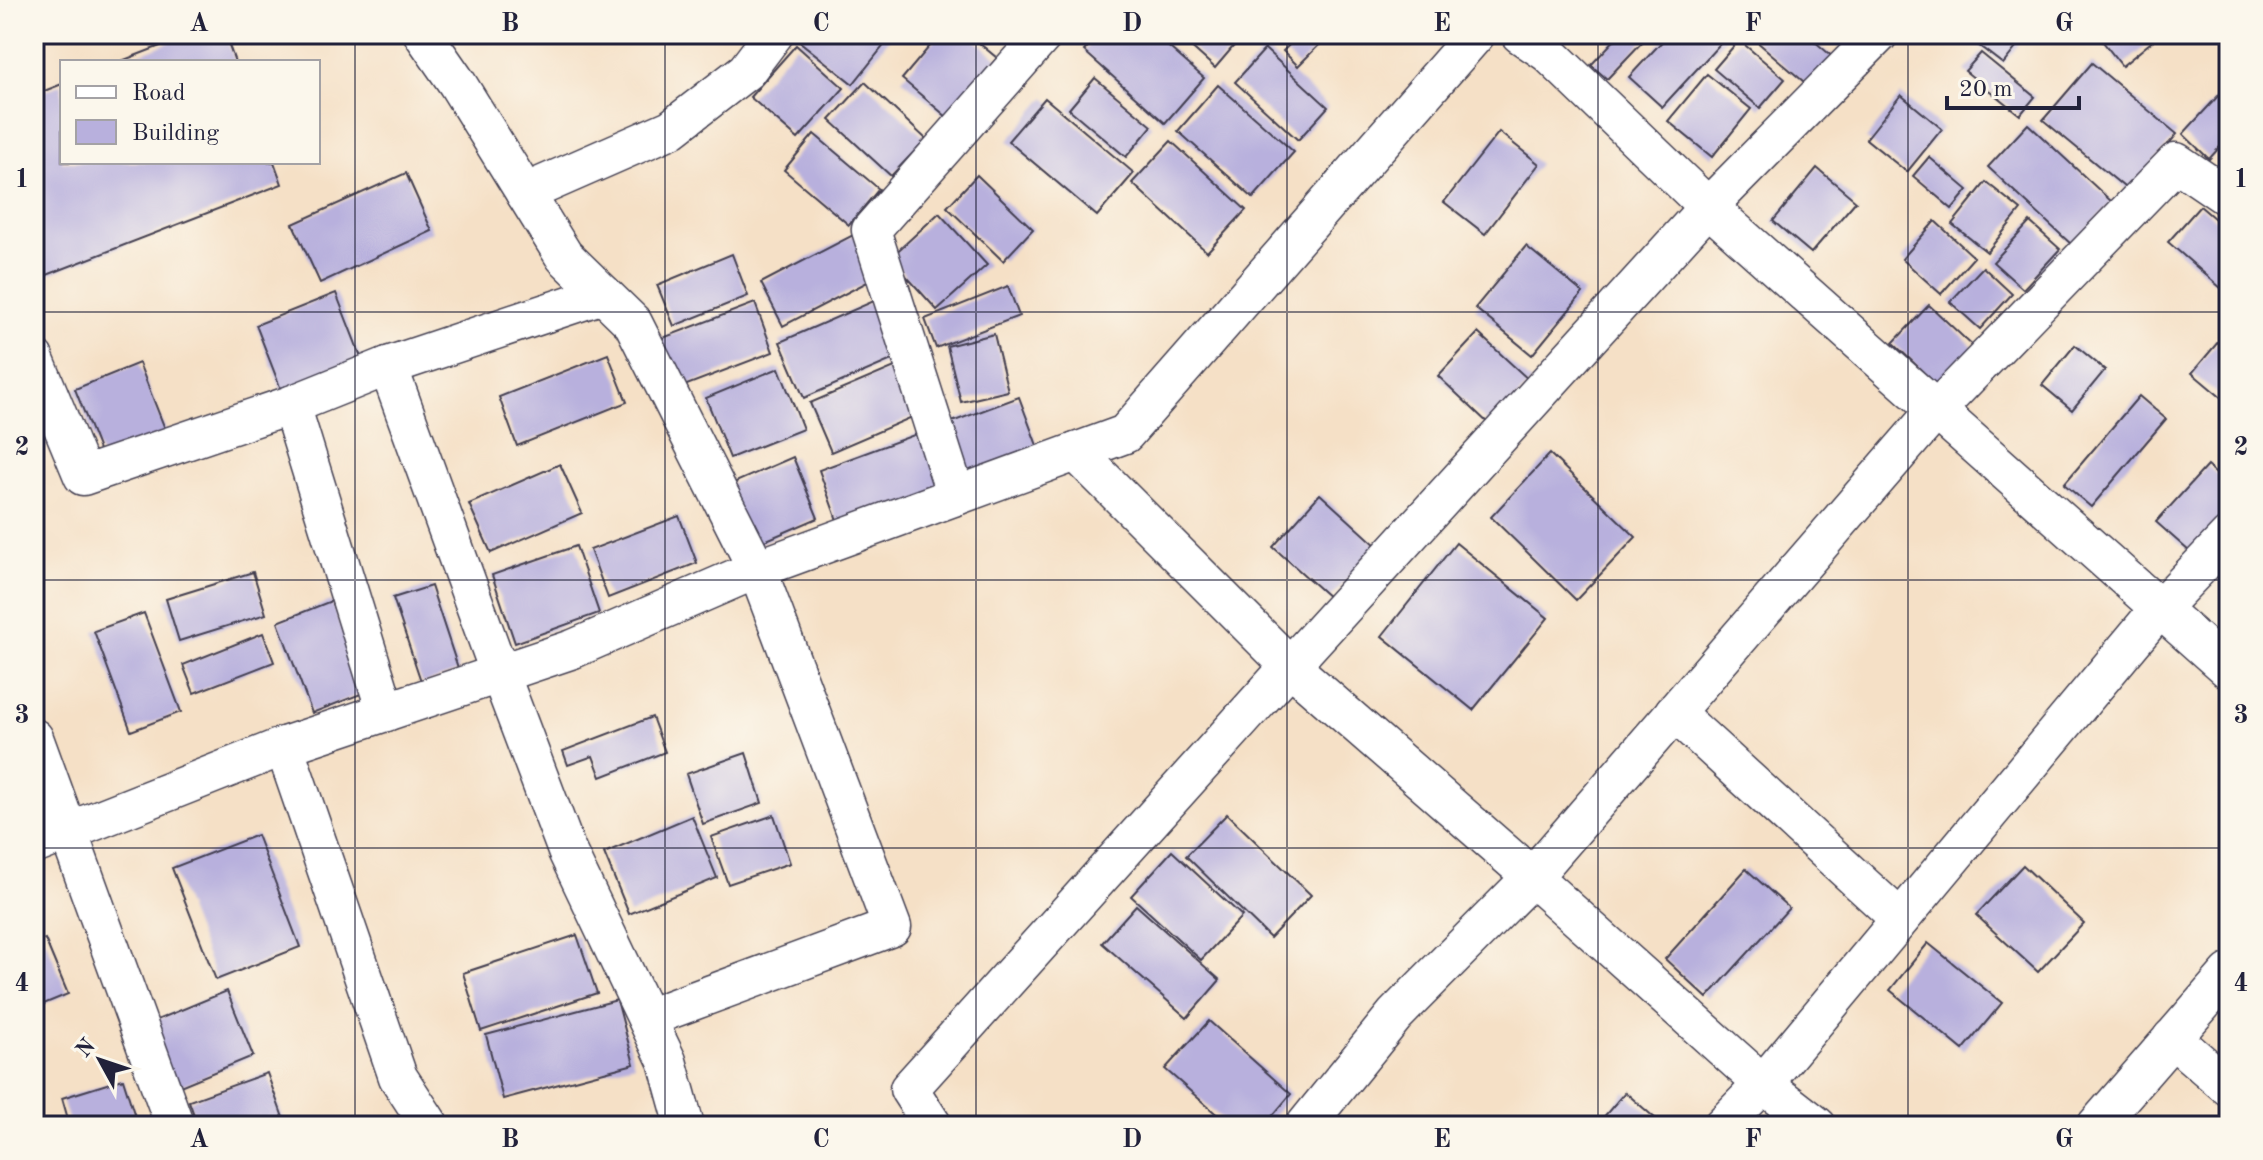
<svg xmlns="http://www.w3.org/2000/svg" width="2263" height="1160" viewBox="0 0 2263 1160" font-family="'Old Standard TT',serif">
<style>
.building{fill:#b8b0dd}
.lines{fill:none;stroke-linecap:round;stroke-linejoin:round}
.minor-casing{stroke:#423e50;stroke-width:41}
.minor{stroke:#fff;stroke-width:38}
.grid{fill:none;stroke:#22223b;stroke-width:2;stroke-opacity:0.55}
.neatline{fill:none;stroke:#22223b;stroke-width:3}
.grid-label{font-size:26px;text-anchor:middle;font-weight:bold;fill:#22223b}
</style>
<rect width="100%" height="100%" fill="#fbf7ec"/>
<filter id="ink" filterUnits="userSpaceOnUse"><feTurbulence type="fractalNoise" baseFrequency=".0125" numOctaves="2"/><feDisplacementMap in="SourceGraphic" scale="16" xChannelSelector="R" yChannelSelector="G"/><feConvolveMatrix kernelMatrix="1 2 1 2 8 2 1 2 1" color-interpolation-filters="sRGB"/></filter>
<filter id="wash" filterUnits="userSpaceOnUse"><feTurbulence type="fractalNoise" baseFrequency=".006" numOctaves="4" result="noise"/><feDisplacementMap in="SourceGraphic" scale="32" xChannelSelector="R" yChannelSelector="G"/><feGaussianBlur stdDeviation="1.8" result="paint"/><feColorMatrix in="noise" values="0 0 0 0 0 0 0 0 0 0 0 0 0 0 0 0 0 1.4 0 .05"/><feComposite in="paint" operator="in"/></filter>
<g filter="url(#wash)">
<rect width="100%" height="100%" fill="#f5e0c6"/>
<g id="blocks">
<g class="building">
<path d="M191,34h34l10,28h-116z"/>
<path d="M804,34h89l-40,50 -54,-43z"/>
<path d="M940,34h28l29,24 -50,59 -45,-38z"/>
<path d="M1099,34h55l50,44 -39,45 -81,-72z"/>
<path d="M1177,34h67l-29,34z"/>
<path d="M1300,34h30l-32,32 -15,-15z"/>
<path d="M1620,34h17l7,6 -37,39 -16,-14z"/>
<path d="M1669,34h60l-67,73 -33,-30z"/>
<path d="M1748,34h58l28,24 -24,29z"/>
<path d="M1979,34h27l13,10 -16,20 -30,-23z"/>
<path d="M2097,34h64l-39,32z"/>
<path d="M1739,40l46,39 -25,29 -46,-39z"/>
<path d="M796,45l48,43 -46,51 -48,-42z"/>
<path d="M1265,49l63,58 -30,33 -63,-58z"/>
<path d="M1981,53l54,44 -15,18 -55,-44z"/>
<path d="M2092,63l85,71 -48,57 -86,-71z"/>
<path d="M1707,74l44,35 -39,48 -44,-36z"/>
<path d="M1095,78l57,48 -26,31 -57,-48z"/>
<path d="M865,82l61,57 -35,37 -61,-56z"/>
<path d="M62,84v78h212l8,22 -248,96v-185z"/>
<path d="M1218,85l76,67 -41,46 -75,-67z"/>
<path d="M1901,95l41,34 -35,43 -41,-33z"/>
<path d="M2219,95l10,10v32l-20,22 -26,-25z"/>
<path d="M1045,98l89,75 -37,43 -89,-75z"/>
<path d="M2028,124l84,78 -40,43 -84,-78z"/>
<path d="M1499,132l40,32 -54,70 -41,-32z"/>
<path d="M814,134l65,55 -30,36 -65,-55z"/>
<path d="M1171,141l75,69 -39,42 -75,-69z"/>
<path d="M1929,157l39,33 -16,19 -39,-33z"/>
<path d="M1817,168l39,33 -45,52 -38,-32z"/>
<path d="M406,173l26,58 -112,52 -27,-59z"/>
<path d="M977,175l56,54 -30,32 -56,-54z"/>
<path d="M1986,182l35,28 -34,42 -35,-28z"/>
<path d="M2200,206l29,25v64l-61,-53z"/>
<path d="M939,213l48,52 -50,45 -47,-52z"/>
<path d="M1935,221l39,36 -33,37 -39,-35z"/>
<path d="M2030,222l30,27 -37,40 -30,-27z"/>
<path d="M855,234l22,43 -94,49 -22,-43z"/>
<path d="M1526,246l57,47 -51,62 -57,-47z"/>
<path d="M732,254l16,42 -74,30 -17,-41z"/>
<path d="M1983,267l29,27 -32,35 -30,-27z"/>
<path d="M1008,286l11,30 -83,32 -11,-29z"/>
<path d="M336,293l28,72 -80,32 -28,-72z"/>
<path d="M883,297l25,56 -104,45 -24,-56z"/>
<path d="M755,303l18,49 -94,36 -19,-49z"/>
<path d="M1929,305l48,45 -36,39 -48,-46z"/>
<path d="M2229,329v75l-37,-31z"/>
<path d="M1478,333l53,49 -40,44 -53,-50z"/>
<path d="M994,334l14,57 -47,11 -14,-56z"/>
<path d="M2075,345l30,25 -33,40 -30,-25z"/>
<path d="M608,354l19,48 -110,44 -18,-49z"/>
<path d="M139,363l28,71 -64,26 -28,-71z"/>
<path d="M904,363l20,49 -93,40 -21,-49z"/>
<path d="M779,368l24,61 -73,29 -24,-60z"/>
<path d="M2139,396l27,23 -75,88 -27,-23z"/>
<path d="M1019,397l23,62 -79,29 -22,-62z"/>
<path d="M922,432l23,64 -103,38 -23,-64z"/>
<path d="M1550,454l86,83 -60,63 -85,-83z"/>
<path d="M793,457l25,61 -70,30 -26,-60z"/>
<path d="M560,464l22,49 -91,40 -22,-49z"/>
<path d="M2207,466l22,19v40l-31,34 -42,-37z"/>
<path d="M1320,494l57,52 -47,52 -57,-51z"/>
<path d="M679,516l18,47 -89,35 -18,-48z"/>
<path d="M1456,543l92,75 -75,92 -91,-74z"/>
<path d="M576,546l23,67 -84,30 -23,-68z"/>
<path d="M253,572l13,42 -87,27 -13,-42z"/>
<path d="M431,586l28,85 -37,13 -29,-86z"/>
<path d="M331,601l35,91 -54,21 -34,-91z"/>
<path d="M144,613l37,99 -50,19 -37,-100z"/>
<path d="M263,633l11,29 -80,31 -11,-28z"/>
<path d="M652,717l13,35 -64,25 -8,-21 -25,9 -5,-14z"/>
<path d="M746,753l16,50 -59,21 -17,-50z"/>
<path d="M1227,814l84,81 -41,43 -84,-82z"/>
<path d="M774,815l16,48 -62,21 -17,-47z"/>
<path d="M692,816l25,62 -88,36 -25,-61z"/>
<path d="M257,835l43,112 -84,33 -44,-112z"/>
<path d="M1172,851l70,65 -41,44 -70,-64z"/>
<path d="M2023,865l61,58 -46,49 -62,-57z"/>
<path d="M1746,869l43,39 -82,90 -42,-39z"/>
<path d="M1136,905l84,75 -33,38 -85,-75z"/>
<path d="M577,935l20,58 -116,38 -18,-58z"/>
<path d="M45,939l23,55 -34,14v-65z"/>
<path d="M1928,943l74,60 -39,47 -73,-60z"/>
<path d="M227,991l26,65 -80,33 -26,-65z"/>
<path d="M617,1000l17,64 -131,35 -17,-64z"/>
<path d="M1209,1021l82,73 -27,32h-34l-65,-57z"/>
<path d="M267,1073l19,53h-88l-9,-25z"/>
<path d="M123,1079l15,47h-68l-8,-28z"/>
<path d="M1625,1092l39,34h-68z"/>
</g>
</g>
</g>
<g filter="url(#ink)">
<use href="#blocks" fill-opacity="0" stroke="#423e50" stroke-width="2"/>
<g class="lines">
<g class="minor-casing">
<g id="minor">
<path d="M423,34l34,49 107,173 69,67 124,246 135,358 -245,91"/>
<path d="M1520,34l28,19 160,154 521,463"/>
<path d="M525,193l146,-64 75,-58 28,-37"/>
<path d="M2229,198l-53,-36 -239,247 -405,468 231,207 397,-476 69,-72"/>
<path d="M34,358l49,118 208,-71 97,-39 215,-72"/>
<path d="M388,366l112,308 67,177 100,210 18,65"/>
<path d="M291,405l95,307"/>
<path d="M1076,452l214,214 418,-459 171,-173"/>
<path d="M956,496l-85,-266 173,-196"/>
<path d="M1674,712l226,207"/>
<path d="M34,738l141,388"/>
<path d="M284,746l114,331 32,49"/>
<path d="M34,845l250,-99 289,-97 184,-80 368,-135 351,-400"/>
<path d="M2172,1038l57,49"/>
<path d="M933,1126l-24,-37 381,-423 242,211 -137,138 -90,111"/>
<path d="M1722,1126l41,-42 54,42"/>
<path d="M2096,1126l133,-153"/>
</g>
</g>
<use href="#minor" class="minor"/>
</g>
</g>
<path class="grid" d="M355,34v1092M665,34v1092M976,34v1092M1287,34v1092M1598,34v1092M1908,34v1092M34,312h2195M34,580h2195M34,848h2195"/>
<rect width="2263" height="1160" fill="none" stroke="#fbf7ec" stroke-width="88"/>
<rect x="60" y="60" width="260" height="104" fill="#fbf7ec" stroke="#a4a2a5" stroke-width="2"/>
<rect x="76" y="86" width="40" height="12" fill="#ffffff" stroke="#a4a2a5" stroke-width="2"/>
<text x="132" y="100" font-size="24" fill="#22223b">Road</text>
<rect x="76" y="120" width="40" height="24" fill="#b8b0dd" stroke="#a4a2a5" stroke-width="2"/>
<text x="132" y="140" font-size="24" fill="#22223b">Building</text>
<g transform="translate(100 1060) rotate(310)" stroke="#fbf7ec" stroke-width="6" paint-order="stroke">
<path d="M0-6L14 30L0 20L-14 30Z" fill="#22223b"/>
<text y="-12" font-size="22" font-weight="bold" text-anchor="middle" fill="#22223b">N</text>
</g>
<path d="M1947 96v12h132v-12" fill="none" stroke="#22223b" stroke-width="4"/>
<text x="1959" y="96" font-size="24" fill="#22223b" stroke="#fbf7ec" stroke-width="6" paint-order="stroke">20 m</text>
<rect x="44" y="44" width="2175" height="1072" class="neatline"/>
<g class="grid-label">
<text x="199" y="31">A</text>
<text x="510" y="31">B</text>
<text x="821" y="31">C</text>
<text x="1132" y="31">D</text>
<text x="1442" y="31">E</text>
<text x="1753" y="31">F</text>
<text x="2064" y="31">G</text>
<text x="22" y="187">1</text>
<text x="2241" y="187">1</text>
<text x="22" y="455">2</text>
<text x="2241" y="455">2</text>
<text x="22" y="723">3</text>
<text x="2241" y="723">3</text>
<text x="22" y="991">4</text>
<text x="2241" y="991">4</text>
<text x="199" y="1147">A</text>
<text x="510" y="1147">B</text>
<text x="821" y="1147">C</text>
<text x="1132" y="1147">D</text>
<text x="1442" y="1147">E</text>
<text x="1753" y="1147">F</text>
<text x="2064" y="1147">G</text>
</g>
</svg>
